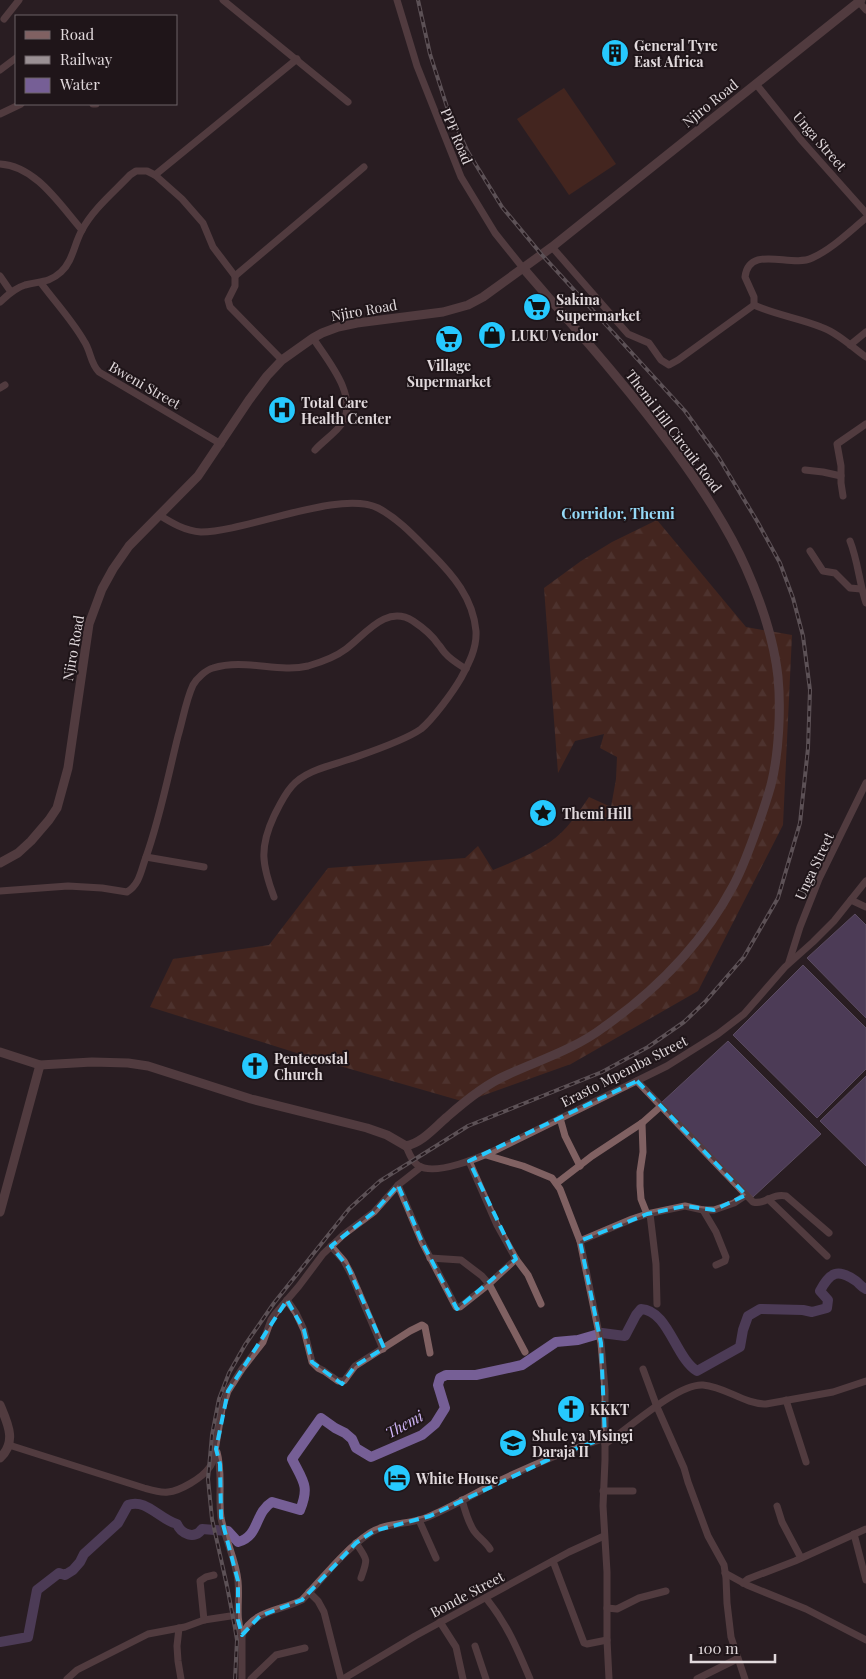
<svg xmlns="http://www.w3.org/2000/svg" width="866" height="1679" viewBox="0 0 866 1679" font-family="'Playfair Display',serif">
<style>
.forest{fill:url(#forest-firs)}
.pitch{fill:#62301b}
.water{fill:#765f96;stroke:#9684ab}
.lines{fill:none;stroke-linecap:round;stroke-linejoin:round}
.river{stroke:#765f96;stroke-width:10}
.minor{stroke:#806162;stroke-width:7}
.tertiary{stroke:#806162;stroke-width:9}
.rail-casing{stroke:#9a9094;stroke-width:4}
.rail{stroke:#1f1519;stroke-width:2;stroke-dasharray:5.5;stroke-linecap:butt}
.marked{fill:none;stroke:#26c9fe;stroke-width:4;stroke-dasharray:10 6;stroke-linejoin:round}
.labels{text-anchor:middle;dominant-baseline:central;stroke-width:4;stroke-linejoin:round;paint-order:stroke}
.poi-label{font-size:14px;font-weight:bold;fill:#e1d9dc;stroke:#1f1519;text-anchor:start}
.street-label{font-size:14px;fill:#e1d9dc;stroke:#1f1519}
.neighbourhood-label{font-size:15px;font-weight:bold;fill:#95d9f7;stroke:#1f1519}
.water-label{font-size:15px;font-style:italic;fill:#cfb5f7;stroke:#1f1519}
</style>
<defs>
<pattern id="forest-firs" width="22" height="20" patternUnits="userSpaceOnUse" patternTransform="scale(1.25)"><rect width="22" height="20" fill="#62301b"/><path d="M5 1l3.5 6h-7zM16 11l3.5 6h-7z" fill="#784d3c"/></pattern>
</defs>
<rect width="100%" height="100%" fill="#291e23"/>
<path class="forest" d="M657,520l89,107 46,8 -9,190 -85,166 -127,73 -106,38 -146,-42 -169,-53 23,-48 96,-14 59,-77 137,-10 13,-12 15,24c20,-8 39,-16 57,-28 16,-11 29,-30 39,-45l22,10 5,-28 1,-22 -17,-9 4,-14 -29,7 -17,32 -14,-185 37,-27 31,-19z"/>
<path class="pitch" d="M564,88l52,76 -47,31 -52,-76z"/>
<g class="water">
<path d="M855,914l11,11v93l-59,-60z"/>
<path d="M803,965l63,63v41l-49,49 -84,-83z"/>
<path d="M728,1041l93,93 -68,63 -92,-94z"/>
<path d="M866,1076v90l-46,-45z"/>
</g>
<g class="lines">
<path class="river" d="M0,1642l28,-5 9,-47 22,-17 6,2 8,-5 7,-8 4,-8 34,-31 10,-18c18,-7 32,15 49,19 4,10 18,16 25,5l26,2 10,11c22,-6 16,-29 34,-40l28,8c10,-24 3,-29 -8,-51l29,-41 14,10 10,5 7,6 4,9 15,9 51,-22 13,-11 10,-16 -7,-23 2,-7 6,-3h30l46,-10 34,-23 22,-2 24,-7 23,3 11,-21 5,-6c27,1 35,50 56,62l43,-24 3,-17 5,-14 12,-7 43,1 9,2 15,-4 1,-8 -8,-9c10,-19 18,-23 36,-10 4,3 5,6 10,8"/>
<g class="minor">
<path d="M223,0l125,102"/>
<path d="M397,0l20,66 44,111 34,56 28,35"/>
<path d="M859,2l7,8"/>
<path d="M4,19l15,-19"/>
<path d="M0,70l16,-12"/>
<path d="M756,84l46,57 64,72"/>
<path d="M93,104h3"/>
<path d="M0,114l21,-10"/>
<path d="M0,164c36,2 60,41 82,66"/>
<path d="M155,175l142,-116"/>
<path d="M552,247l76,87 21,9 12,17 8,5 9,-5 76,-55v-8l-9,-20c4,-33 46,-9 67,-19 20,-9 37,-26 54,-40"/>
<path d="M0,276l11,16"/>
<path d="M235,276l129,-109"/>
<path d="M41,283c14,19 31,37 43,58 7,10 6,22 15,31l122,72"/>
<path d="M0,302c8,-7 15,-14 25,-17 15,-4 24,-2 36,-13 12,-11 13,-28 21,-42 11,-21 32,-38 48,-55l6,-4h11l8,4 27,24 21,24 10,24 22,29v10l-7,14 2,7 52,53"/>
<path d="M754,305c22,10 45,13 67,22 17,6 31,20 45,30"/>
<path d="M313,338c14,22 45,57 30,84 -6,10 -20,19 -28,28"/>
<path d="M850,345l16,-13"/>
<path d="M0,388l5,-3"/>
<path d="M805,470l18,2 18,4"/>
<path d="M843,496l-2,-13v-17l-4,-22 29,-20"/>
<path d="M159,515c13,8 26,16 42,17 45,0 139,-43 177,-24 21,11 37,29 53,45 22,22 42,45 45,78 1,17 -7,32 -15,47 -8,14 -28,41 -40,51 -17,12 -51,23 -71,30 -20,7 -44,11 -58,27 -8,9 -13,20 -18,30 -15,32 -12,49 0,81"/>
<path d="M850,541c8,20 9,41 16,62"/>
<path d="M810,551l13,20 12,2 15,15 11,1"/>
<path d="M146,857l58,10"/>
<path d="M0,891l68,-5 34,2 25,4c13,-8 14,-22 19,-35 14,-39 22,-81 32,-121 5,-17 8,-36 15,-51 4,-7 13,-15 20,-17 31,-10 65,5 95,-2 14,-4 26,-8 38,-17 19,-14 40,-45 67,-28 9,6 19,14 25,23 3,3 4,6 7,9 6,7 13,11 21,16"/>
<path d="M851,900l15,7"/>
<path d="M789,962l11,-35 19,-48 47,-96"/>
<path d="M637,1081l116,121c13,3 18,-9 33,-6l43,37"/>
<path d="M560,1118l5,18 15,30"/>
<path d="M642,1123l1,29 -3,20v14l1,13 6,15"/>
<path d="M406,1146c3,7 6,16 13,20 17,10 62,-9 79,-17l169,-83 51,-32 26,-20 41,-47 28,-25 21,-21 32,-40"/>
<path d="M486,1155l37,11 29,12 8,11 20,52 21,102 4,47v70l-2,46 4,66v68l2,39"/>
<path d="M469,1161l28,64 19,34 12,16 13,29"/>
<path d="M557,1183l35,-27 50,-33 18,-16"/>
<path d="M398,1185l24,57 34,65h4l29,-23 27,-25"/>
<path d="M768,1199l59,57"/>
<path d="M703,1210l13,22 10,25 -1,4 -9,4"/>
<path d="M650,1214l6,50 1,40"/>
<path d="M580,1241l52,-22 15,-5 38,-8 18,4h11l20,-7 12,-8"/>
<path d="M331,1246l13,15 7,13 32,75"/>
<path d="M430,1258l31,2 21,16 7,8 36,68"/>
<path d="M287,1300l9,13 8,17 8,32 6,6 6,3 14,10h6l11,-15 55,-35 12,-6 3,2 5,26"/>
<path d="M643,1369l14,38 27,61 4,14 20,54 16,29 2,13 1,25 4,34 14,42"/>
<path d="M786,1400l20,62"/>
<path d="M605,1444c23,-15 73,-61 98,-59 23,2 41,19 63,19l67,-12 33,-11"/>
<path d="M9,1445l135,43c7,2 16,5 24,4 12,-1 34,-14 41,-24 3,-3 4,-7 5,-11l8,-48 6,-18 14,-22 21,-27 8,-22 4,-6 24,-28 24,-32 20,-19 31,-23 24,-27 23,-18"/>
<path d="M217,1452c6,21 1,44 4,66 4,21 15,42 17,63 2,19 -3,36 4,54"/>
<path d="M603,1491h30"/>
<path d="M462,1500c3,11 6,22 12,31 5,7 12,11 16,18"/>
<path d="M777,1506l5,16 19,36"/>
<path d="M419,1520l17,38"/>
<path d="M854,1534l12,46"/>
<path d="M356,1543c12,18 12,15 5,35"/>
<path d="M553,1561l31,82 3,1 20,-4"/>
<path d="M725,1573l22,12 59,24 60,31"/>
<path d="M743,1583l5,-4 47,-18 71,-32"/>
<path d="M309,1592l9,9 6,11 17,67"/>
<path d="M486,1598c21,26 31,50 44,81"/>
<path d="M607,1608l10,1 22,-11 27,-7"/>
<path d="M204,1620l-4,-39 6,-4 8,-2"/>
<path d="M440,1622l16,25 7,32"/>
<path d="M179,1628l-2,18 1,15 3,18"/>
<path d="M475,1646l11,33"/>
<path d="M67,1679l10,-9 71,-36 37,-7 19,-7 33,-5"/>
<path d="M242,1679v-44c11,-25 39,-24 60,-35 22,-23 42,-50 68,-67 17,-11 39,-8 58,-16 24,-10 48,-24 71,-36 35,-17 70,-31 106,-43"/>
<path d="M251,1679l25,-24 29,-7"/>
<path d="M343,1679l72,-43 154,-84 35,-16"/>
<path d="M697,1679l40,-20"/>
</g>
<g class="tertiary">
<path d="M0,863l18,-10 13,-12 18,-21 8,-12 11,-40 21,-144 13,-35 11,-20 16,-23 69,-70 51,-76 18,-24 15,-16 31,-22 9,-5 16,-6 19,-4 86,-11 25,-7 15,-8 69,-50 309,-247"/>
<path d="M0,1052l40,13 52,-3 36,1 20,3 103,33 116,29 20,7 19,11c17,-4 28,-18 41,-29 18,-16 39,-33 60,-42 33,-15 68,-26 97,-48 52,-37 99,-85 129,-141 10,-18 17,-39 24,-58 5,-14 10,-29 14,-43 8,-31 10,-77 7,-108 -4,-37 -17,-75 -32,-109 -19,-43 -46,-83 -74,-121 -46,-62 -98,-120 -149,-179"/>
<path d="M0,1212l40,-147"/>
<path d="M0,1405c8,19 17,37 0,53"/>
</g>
<g class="rail-casing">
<path id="rail" d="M235,1679l2,-39 -2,-12 -8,-42 -15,-67 -4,-40 4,-44 7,-36 10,-26 16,-28 29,-42 75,-94 31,-28 88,-55 134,-54 46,-25 36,-25 21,-20 39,-45 34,-59 22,-75 8,-75 2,-58 -7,-54 -10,-38 -13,-35 -23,-42 -38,-63 -34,-47 -143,-156 -40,-48 -34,-55 -21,-45 -17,-53 -12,-54"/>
</g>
<use href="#rail" class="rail"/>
</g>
<path d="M0 0H866V1679H0ZM637,1081l109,114 -32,15 -29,-4 -38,8 -67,27 21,102 4,95 -49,18 -126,60 -56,15 -18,12 -54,57 -42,16 -18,19 -4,-15v-39l-17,-64 -1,-53 -4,-15 12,-58 59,-91 17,30 8,32 30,22 13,-18 29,-18 -36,-81 -17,-21 43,-34 24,-27 24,57 35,67 59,-50 -47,-98z" fill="#291e23" fill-opacity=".55" fill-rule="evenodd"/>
<path class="marked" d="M637,1081l109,114 -32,15 -29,-4 -38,8 -67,27 21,102 4,95 -49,18 -126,60 -56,15 -18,12 -54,57 -42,16 -18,19 -4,-15v-39l-17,-64 -1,-53 -4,-15 12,-58 59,-91 17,30 8,32 30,22 13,-18 29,-18 -36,-81 -17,-21 43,-34 24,-27 24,57 35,67 59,-50 -47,-98z"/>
<defs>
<g id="building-disc" transform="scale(1.4375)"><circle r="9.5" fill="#26c9fe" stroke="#1f1519"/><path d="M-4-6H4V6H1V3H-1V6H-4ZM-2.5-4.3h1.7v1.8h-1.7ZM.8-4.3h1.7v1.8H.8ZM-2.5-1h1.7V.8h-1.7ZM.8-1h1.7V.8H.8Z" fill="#111"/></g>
<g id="supermarket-disc" transform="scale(1.4375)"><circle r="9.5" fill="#26c9fe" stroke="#1f1519"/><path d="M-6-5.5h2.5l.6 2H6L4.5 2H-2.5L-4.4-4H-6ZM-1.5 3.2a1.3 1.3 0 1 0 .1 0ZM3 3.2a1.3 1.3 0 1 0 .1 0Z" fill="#111"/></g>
<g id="shop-disc" transform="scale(1.4375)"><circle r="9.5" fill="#26c9fe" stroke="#1f1519"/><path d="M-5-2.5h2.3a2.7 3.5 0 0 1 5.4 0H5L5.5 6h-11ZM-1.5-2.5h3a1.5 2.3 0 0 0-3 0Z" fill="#111"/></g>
<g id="hospital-disc" transform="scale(1.4375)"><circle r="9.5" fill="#26c9fe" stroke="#1f1519"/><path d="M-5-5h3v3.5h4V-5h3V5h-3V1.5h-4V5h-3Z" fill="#111"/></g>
<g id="sight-disc" transform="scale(1.4375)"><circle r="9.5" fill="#26c9fe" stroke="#1f1519"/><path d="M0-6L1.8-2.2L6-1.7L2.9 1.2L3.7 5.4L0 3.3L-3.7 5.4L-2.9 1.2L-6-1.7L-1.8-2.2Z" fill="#111"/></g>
<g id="church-disc" transform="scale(1.4375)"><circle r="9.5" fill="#26c9fe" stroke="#1f1519"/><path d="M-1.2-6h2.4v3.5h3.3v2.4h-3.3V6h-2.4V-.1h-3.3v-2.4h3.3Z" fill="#111"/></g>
<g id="school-disc" transform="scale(1.4375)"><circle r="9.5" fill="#26c9fe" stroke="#1f1519"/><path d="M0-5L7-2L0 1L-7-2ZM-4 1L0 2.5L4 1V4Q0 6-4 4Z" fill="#111"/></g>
<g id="hotel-disc" transform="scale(1.4375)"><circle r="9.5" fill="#26c9fe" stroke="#1f1519"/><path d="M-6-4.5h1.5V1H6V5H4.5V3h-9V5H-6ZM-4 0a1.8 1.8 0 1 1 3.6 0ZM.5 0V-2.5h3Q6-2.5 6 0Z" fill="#111"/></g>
</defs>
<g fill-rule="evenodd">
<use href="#building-disc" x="615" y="53"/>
<use href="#supermarket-disc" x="537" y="307"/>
<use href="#shop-disc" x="492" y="335"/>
<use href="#supermarket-disc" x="449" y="339"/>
<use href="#hospital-disc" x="282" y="410"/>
<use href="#sight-disc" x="543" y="813"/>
<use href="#church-disc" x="255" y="1066"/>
<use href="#church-disc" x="571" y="1409"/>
<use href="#school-disc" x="513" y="1443"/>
<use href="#hotel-disc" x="397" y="1478"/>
</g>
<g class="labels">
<g class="poi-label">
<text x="634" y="45">General Tyre<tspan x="634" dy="16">East Africa</tspan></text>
<text x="556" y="299">Sakina<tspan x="556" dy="16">Supermarket</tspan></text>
<text x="511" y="335">LUKU Vendor</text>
<text x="449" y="365" text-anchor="middle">Village<tspan x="449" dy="16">Supermarket</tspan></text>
<text x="301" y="402">Total Care<tspan x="301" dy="16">Health Center</tspan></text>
<text x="562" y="813">Themi Hill</text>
<text x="274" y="1058">Pentecostal<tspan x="274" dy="16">Church</tspan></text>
<text x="590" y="1409">KKKT</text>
<text x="532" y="1435">Shule ya Msingi<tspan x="532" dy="16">Daraja II</tspan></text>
<text x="416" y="1478">White House</text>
</g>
<g class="street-label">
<text transform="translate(710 103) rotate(-39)">Njiro Road</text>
<text transform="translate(457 136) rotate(67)">PPF Road</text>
<text transform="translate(820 141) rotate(49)">Unga Street</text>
<text transform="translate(364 310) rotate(-10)">Njiro Road</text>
<text transform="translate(145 385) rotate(30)">Bweni Street</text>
<text transform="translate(674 431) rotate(53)">Themi Hill Circuit Road</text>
<text transform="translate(73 648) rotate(-80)">Njiro Road</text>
<text transform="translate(814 866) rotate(-65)">Unga Street</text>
<text transform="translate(624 1071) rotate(-27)">Erasto Mpemba Street</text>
<text transform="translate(467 1594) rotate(-28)">Bonde Street</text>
</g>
<g class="neighbourhood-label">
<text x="618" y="513">Corridor, Themi</text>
</g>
<g class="water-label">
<text transform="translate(404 1424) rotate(-29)">Themi</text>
</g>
</g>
<rect x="15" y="15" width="162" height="90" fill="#1f1519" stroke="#6d6367"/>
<rect x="25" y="31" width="25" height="8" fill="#806162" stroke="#6d6367"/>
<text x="60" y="40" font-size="15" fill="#e1d9dc">Road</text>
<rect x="25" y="56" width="25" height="8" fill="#9a9094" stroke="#6d6367"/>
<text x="60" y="65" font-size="15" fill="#e1d9dc">Railway</text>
<rect x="25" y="78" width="25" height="15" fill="#765f96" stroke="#6d6367"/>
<text x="60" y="90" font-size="15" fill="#e1d9dc">Water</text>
<path d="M691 1654v8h84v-8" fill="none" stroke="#e1d9dc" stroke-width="2.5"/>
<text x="698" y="1654" font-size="15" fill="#e1d9dc" stroke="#1f1519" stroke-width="4" paint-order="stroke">100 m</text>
</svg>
